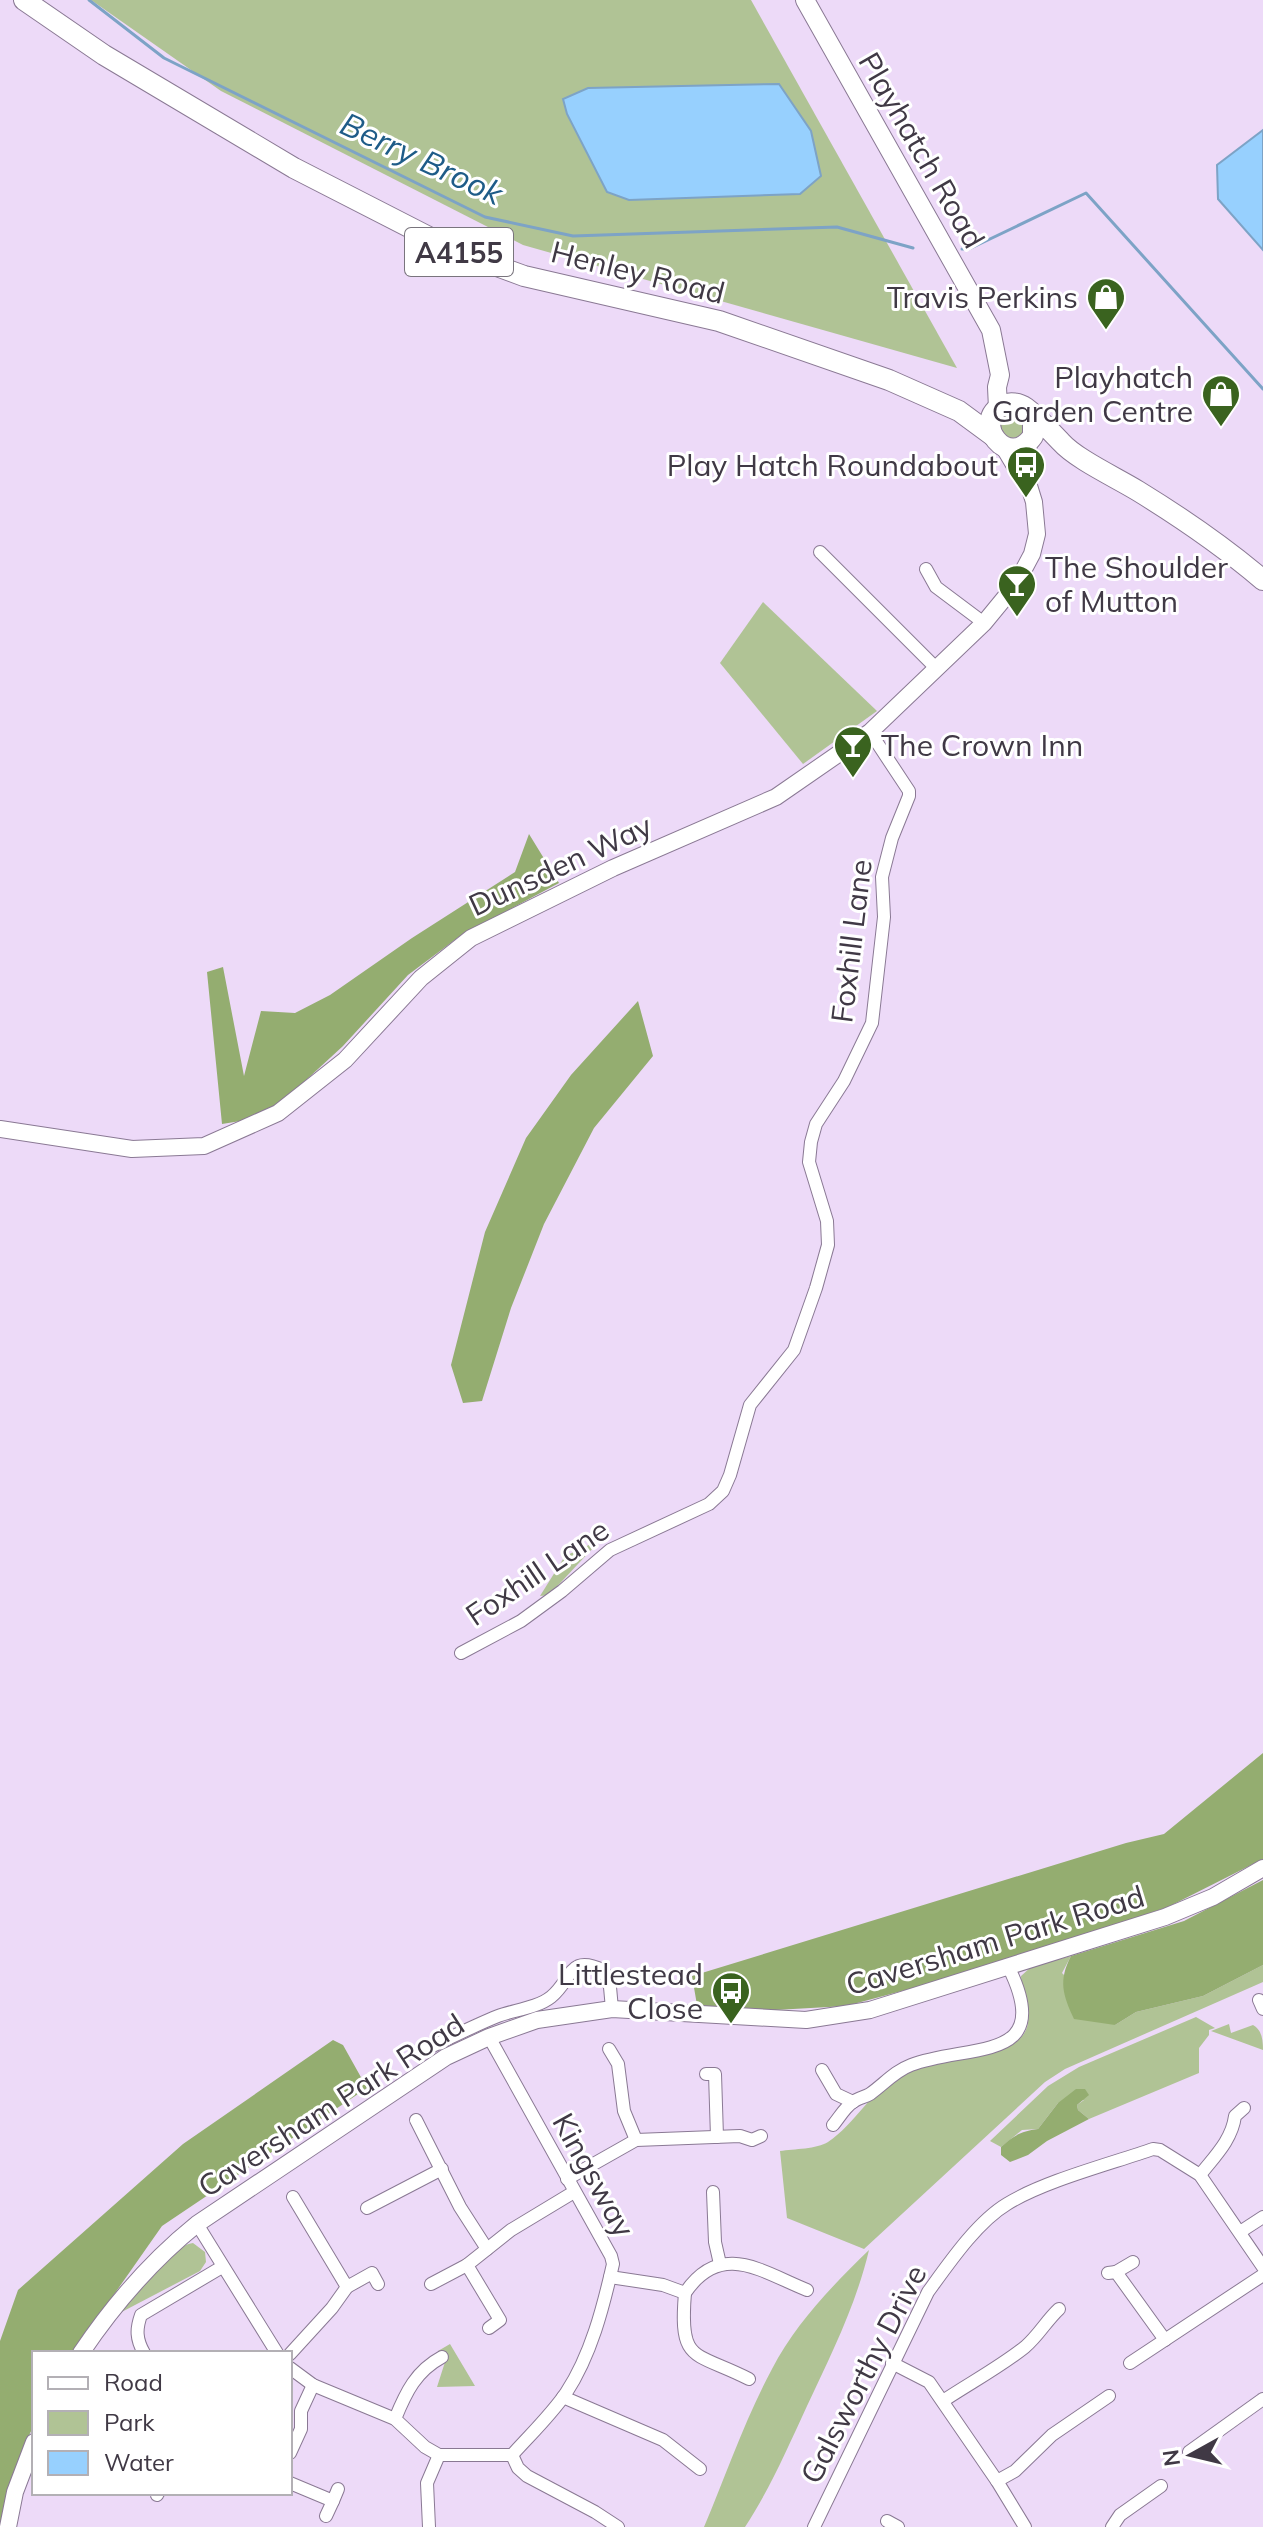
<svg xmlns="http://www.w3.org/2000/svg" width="1263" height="2527" viewBox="0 0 1263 2527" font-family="Mulish,sans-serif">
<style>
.green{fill:#b0c395}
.forest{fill:#94ad70}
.water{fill:#97d0fe;stroke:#7da3c6;stroke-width:2}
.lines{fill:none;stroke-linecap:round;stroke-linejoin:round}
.stream{stroke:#7da3c6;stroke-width:3}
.minor-casing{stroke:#8a7994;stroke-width:14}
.tertiary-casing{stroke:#8a7994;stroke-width:18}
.secondary-casing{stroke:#8a7994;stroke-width:20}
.primary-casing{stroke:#8a7994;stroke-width:22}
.minor{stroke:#fff;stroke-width:12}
.tertiary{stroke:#fff;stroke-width:16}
.secondary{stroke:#fff;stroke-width:18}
.primary{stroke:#fff;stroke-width:20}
.labels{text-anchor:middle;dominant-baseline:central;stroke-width:6;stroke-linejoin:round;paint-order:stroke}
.shield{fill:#fff;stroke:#79747d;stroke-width:2}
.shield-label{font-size:28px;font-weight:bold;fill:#403945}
.street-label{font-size:30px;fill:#403945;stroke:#fff}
.poi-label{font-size:30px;fill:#403945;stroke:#fff;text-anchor:end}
.water-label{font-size:32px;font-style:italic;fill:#1e5c88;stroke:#fff}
</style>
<rect width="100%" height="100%" fill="#eddaf8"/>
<g class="green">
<path d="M91,0h660l206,368 -434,-123 -302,-154z"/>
<circle cx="1012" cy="425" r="13"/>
<path d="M763,602l114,109 -74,53 -83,-101z"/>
<path d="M591,1544l2,4 -44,47 -9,1 25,-40z"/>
<path d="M1071,1956l-9,17 53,52 21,-13 67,-16 60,-31v17l-198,87 -20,13 -181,167 -77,-31 -7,-67c14,-2 37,-2 48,-9 27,-18 44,-52 72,-68 29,-16 104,-13 123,-39 13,-18 -2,-39 -2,-59l10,-9z"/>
<path d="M1196,2017l19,11 -6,2v5l-10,13v25l-110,46 -11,-9 -1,-5 7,-5 -26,3 -20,26 -16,1 -21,17 -11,-6 58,-55 31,-19z"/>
<path d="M1229,2024l2,9 22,-8c9,5 10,15 10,25l-52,-19z"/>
<path d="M193,2243l12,9 1,10 -6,9 -86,45c14,-16 60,-72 79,-73z"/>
<path d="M869,2250c-13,55 -38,105 -62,156 -19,41 -37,83 -62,121h-41c22,-52 41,-108 68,-158 24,-46 60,-83 97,-119z"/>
<path d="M450,2344l25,42 -38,1 8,-25 -7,-11z"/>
</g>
<g class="forest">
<path d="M529,834l30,49 -99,53 -52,39 -65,71 -77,71 -44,7 -15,-152 16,-5 21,109 17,-65 34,2 35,-18 82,-57 103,-66z"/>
<path d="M638,1001l15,55 -59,72 -50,96 -33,84 -29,93 -19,2 -12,-38 34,-133 41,-94 45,-63z"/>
<path d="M1263,1753v106l-95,48 -188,63 -134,36 -87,5 -62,-6 -5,-29 434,-133 38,-9z"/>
<path d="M1263,1880v85l-60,31 -67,16 -21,13 -41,-6c-11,-24 -16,-38 -3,-63l113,-35z"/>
<path d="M333,2040l10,5 24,43 -205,138 -89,127h-39v72l-12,25 -22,77v-186l18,-51 165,-146z"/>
<path d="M1076,2089h9l4,6 -12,10 1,5 11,9 -42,22 -19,14 -18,7 -9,-7v-8c12,-11 20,-16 37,-18l20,-26z"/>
</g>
<g class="water">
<path d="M779,84l32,47 10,45 -21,18 -171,6 -22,-8 -40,-78 -4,-15 25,-11z"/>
<path d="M1263,130v120l-45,-51 -1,-34z"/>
</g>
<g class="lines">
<g class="stream">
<path d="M89,0l75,58 321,159 88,19 264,-9 76,21"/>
<path d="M962,249h7l117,-56 177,196"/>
</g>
<g class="minor-casing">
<g id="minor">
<path d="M820,552l116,116"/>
<path d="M926,569l10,18 48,36"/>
<path d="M461,1653l60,-32 41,-30 48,-41 99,-46 14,-13 7,-16 20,-70 44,-55 22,-62 12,-43 -1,-24 -18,-59 2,-20 5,-18 28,-43 28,-58 12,-106 -2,-40 10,-39 17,-42v-5l-39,-59"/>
<path d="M1259,2000l4,9"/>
<path d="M609,2049l9,15 6,47 12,29"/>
<path d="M424,2050c24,-11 49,-24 74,-34 16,-6 39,-8 53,-19 22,-18 17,-43 52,-27l7,17 2,22"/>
<path d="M822,2070l14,24 17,8"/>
<path d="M706,2074h9l2,63"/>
<path d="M416,2120l44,87 27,42"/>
<path d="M833,2125c6,-7 12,-18 20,-23 5,-4 12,-5 17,-8 14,-10 25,-23 41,-29 58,-22 145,-1 98,-97"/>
<path d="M1200,2175c14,-18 32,-35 35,-59l9,-8"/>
<path d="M567,2179l69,-39 104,-4 12,4 9,-4"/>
<path d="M713,2192l2,50 5,22"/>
<path d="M367,2208l75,-39"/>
<path d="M197,2224l80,129"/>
<path d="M1240,2232l23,-15"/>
<path d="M467,2265l33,55 -11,8"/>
<path d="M1116,2272l17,-10"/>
<path d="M1108,2273l8,-1 49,68"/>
<path d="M610,2277l53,8 22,8c36,-53 77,-21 122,-3"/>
<path d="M431,2284l36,-19 44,-35 63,-38"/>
<path d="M347,2287l25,-14 6,11"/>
<path d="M685,2293c-6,71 9,58 64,86"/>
<path d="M144,2353c-8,-14 -8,-24 -3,-38l81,-48"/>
<path d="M290,2354l42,-46 15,-21 -54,-90"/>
<path d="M892,2363l37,19 68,99 28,46"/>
<path d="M1130,2363l133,-88"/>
<path d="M290,2368l23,17 82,34 30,28 14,8h73c18,-20 39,-40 54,-62 25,-38 37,-85 47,-129l-2,-8 -122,-219"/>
<path d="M563,2397l100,43 37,29"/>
<path d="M943,2401c27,-18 57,-34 82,-54 14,-12 21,-26 34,-38"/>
<path d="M395,2419c11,-27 21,-48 47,-62"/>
<path d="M1189,2452l74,-53"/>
<path d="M290,2453l11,-24v-18l12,-26"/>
<path d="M512,2455l6,13 9,8 68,36 23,15"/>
<path d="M997,2481l18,-10 37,-36 57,-39"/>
<path d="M290,2483l43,18 5,-12"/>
<path d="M157,2495l1,-2"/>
<path d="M326,2516l7,-15"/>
<path d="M887,2521l11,6"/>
<path d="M429,2527l-2,-44 12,-28"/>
<path d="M814,2527l114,-235c21,-29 49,-70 79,-88 37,-23 103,-40 146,-55l7,1 40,25 63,92"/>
<path d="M1112,2527l8,-12 41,-29"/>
</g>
</g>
<g class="tertiary-casing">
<g id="tertiary">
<path d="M1003,446l13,22 10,8"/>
<path d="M0,1129l132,20 72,-3 74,-33 67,-53 76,-82 50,-40 142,-70 163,-71 94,-65 114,-109 32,-39 16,-30 5,-20 -3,-32 -8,-26 3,-12 -1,-22"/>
<path d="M81,2353c33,-49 70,-92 116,-129l249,-167 43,-20 48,-17 75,-11 194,11 64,-10 295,-93 48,-20 50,-29"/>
<path d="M8,2527l7,-35 19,-50"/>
</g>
</g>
<g class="secondary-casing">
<path id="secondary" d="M805,0l186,330 9,45 -3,12 1,21"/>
</g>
<g class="primary-casing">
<g id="primary">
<path d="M24,0l80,55 190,113 162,83 68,25 195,45 170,59 70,31 34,25"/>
<path d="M1033,416v20c-25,36 -63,-15 -30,-31 7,-3 16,-2 23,3 10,7 25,24 35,34 15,17 56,36 77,49 44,27 86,56 125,89"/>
</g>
</g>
<use href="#minor" class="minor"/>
<use href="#tertiary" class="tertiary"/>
<use href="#secondary" class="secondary"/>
<use href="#primary" class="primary"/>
</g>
<defs>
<g id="shop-pin" transform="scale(2)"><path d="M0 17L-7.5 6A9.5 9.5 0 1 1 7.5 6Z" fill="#3a631f" stroke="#fff"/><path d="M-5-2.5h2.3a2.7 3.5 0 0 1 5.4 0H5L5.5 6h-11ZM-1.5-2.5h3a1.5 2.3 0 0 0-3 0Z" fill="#fff"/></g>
<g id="bus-pin" transform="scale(2)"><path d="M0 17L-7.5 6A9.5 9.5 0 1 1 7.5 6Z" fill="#3a631f" stroke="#fff"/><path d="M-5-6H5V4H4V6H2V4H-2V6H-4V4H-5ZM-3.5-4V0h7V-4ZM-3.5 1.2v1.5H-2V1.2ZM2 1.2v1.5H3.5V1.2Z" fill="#fff"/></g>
<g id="bar-pin" transform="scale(2)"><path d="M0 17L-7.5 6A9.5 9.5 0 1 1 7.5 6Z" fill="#3a631f" stroke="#fff"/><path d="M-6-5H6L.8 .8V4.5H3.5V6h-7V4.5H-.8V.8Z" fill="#fff"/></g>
</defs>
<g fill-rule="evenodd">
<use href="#shop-pin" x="1106" y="297"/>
<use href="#shop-pin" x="1221" y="394"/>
<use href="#bus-pin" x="1026" y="465"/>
<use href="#bar-pin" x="1017" y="584"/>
<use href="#bar-pin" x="853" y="745"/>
<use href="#bus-pin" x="731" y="1991"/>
</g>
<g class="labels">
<rect class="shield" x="405" y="228" width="108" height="48" rx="6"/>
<g class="shield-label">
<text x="459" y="252">A4155</text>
</g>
<g class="street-label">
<text transform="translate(922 150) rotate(60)">Playhatch Road</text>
<text transform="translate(638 272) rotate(14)">Henley Road</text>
<text transform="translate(560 865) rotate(-25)">Dunsden Way</text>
<text transform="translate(851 941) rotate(-83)">Foxhill Lane</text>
<text transform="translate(537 1572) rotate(-34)">Foxhill Lane</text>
<text transform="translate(995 1940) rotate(-17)">Caversham Park Road</text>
<text transform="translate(331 2105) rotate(-33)">Caversham Park Road</text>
<text transform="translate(594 2175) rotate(61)">Kingsway</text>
<text transform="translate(863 2374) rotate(-63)">Galsworthy Drive</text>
</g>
<g class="poi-label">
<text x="1078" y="297">Travis Perkins</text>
<text x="1193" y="377">Playhatch<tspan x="1193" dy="34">Garden Centre</tspan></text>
<text x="998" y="465">Play Hatch Roundabout</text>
<text x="1045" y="567" text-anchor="start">The Shoulder<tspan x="1045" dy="34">of Mutton</tspan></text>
<text x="881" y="745" text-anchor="start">The Crown Inn</text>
<text x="703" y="1974">Littlestead<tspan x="703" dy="34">Close</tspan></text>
</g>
<g class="water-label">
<text transform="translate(422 158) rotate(25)">Berry Brook</text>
</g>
</g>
<rect x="32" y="2351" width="260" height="144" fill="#ffffff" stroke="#b3b0b5" stroke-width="2"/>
<rect x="48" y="2377" width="40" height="12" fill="#ffffff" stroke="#b3b0b5" stroke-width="2"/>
<text x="104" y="2391" font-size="24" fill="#403945">Road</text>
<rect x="48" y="2411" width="40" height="24" fill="#b0c395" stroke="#b3b0b5" stroke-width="2"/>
<text x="104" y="2431" font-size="24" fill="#403945">Park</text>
<rect x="48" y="2451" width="40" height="24" fill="#97d0fe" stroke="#b3b0b5" stroke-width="2"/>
<text x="104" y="2471" font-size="24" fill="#403945">Water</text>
<g transform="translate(1191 2455) rotate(262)" stroke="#ffffff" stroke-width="6" paint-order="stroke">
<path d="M0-6L14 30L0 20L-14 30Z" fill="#403945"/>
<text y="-12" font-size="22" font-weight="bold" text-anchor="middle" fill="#403945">N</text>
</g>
</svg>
